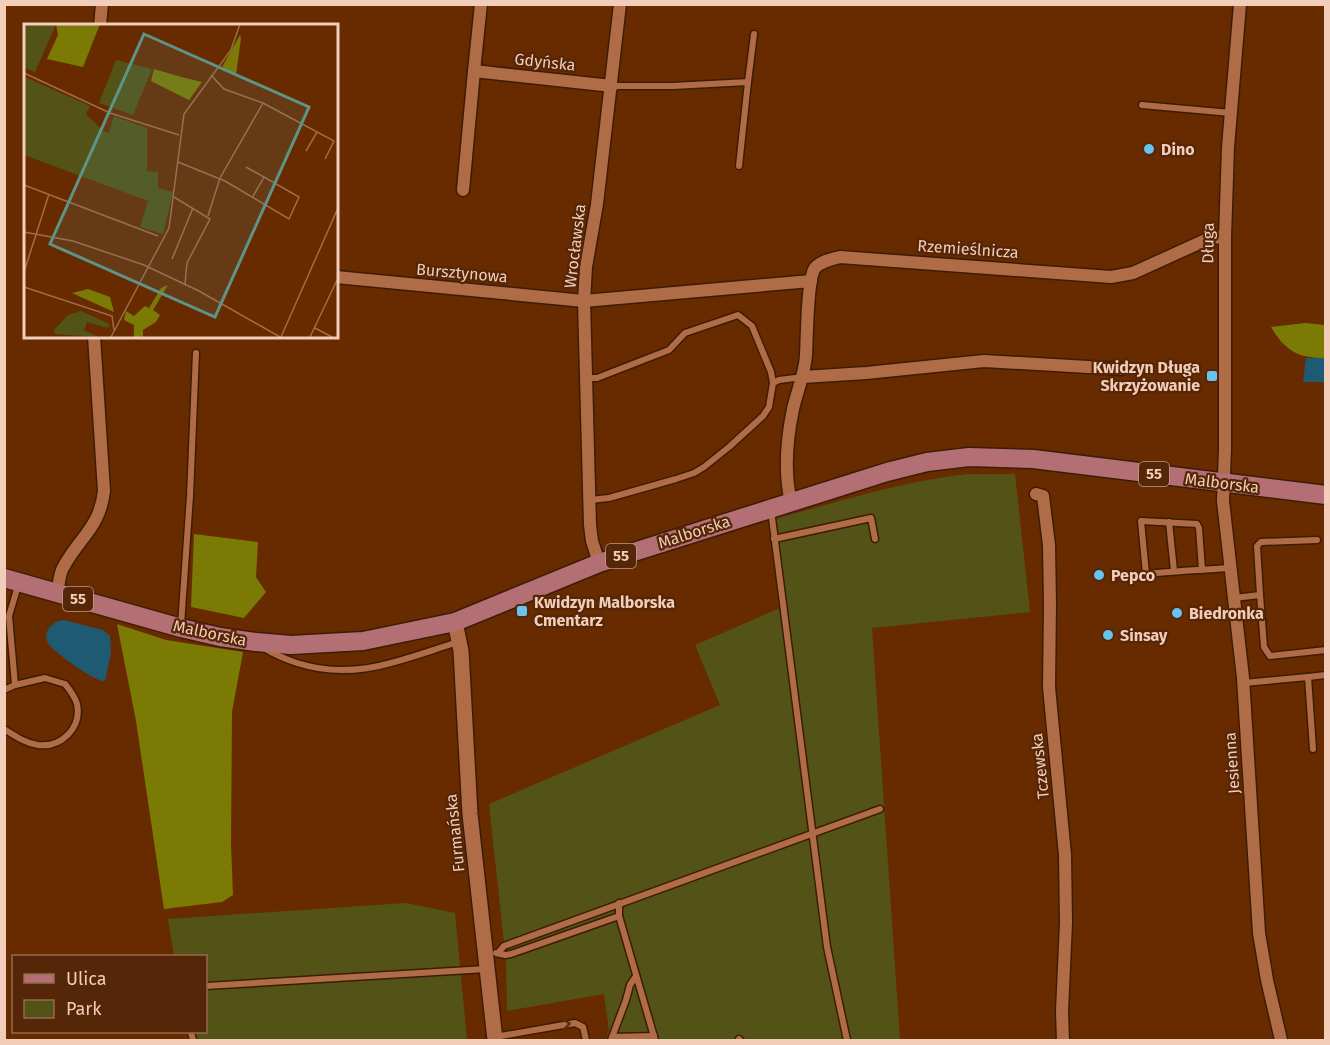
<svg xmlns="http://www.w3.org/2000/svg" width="1330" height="1045" viewBox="0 0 1330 1045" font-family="'Fira Sans',sans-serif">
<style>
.green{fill:#535318}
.forest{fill:#7a7a05}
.water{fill:#1f5a73}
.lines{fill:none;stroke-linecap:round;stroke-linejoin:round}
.service-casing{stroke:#3d1c07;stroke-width:9}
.minor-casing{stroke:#3d1c07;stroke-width:15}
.tertiary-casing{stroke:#3d1c07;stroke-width:18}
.primary-casing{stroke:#3d1c07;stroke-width:21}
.service{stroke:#af6c46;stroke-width:6}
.minor{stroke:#af6c46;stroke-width:12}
.tertiary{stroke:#af6c46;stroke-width:15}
.primary{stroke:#b46f75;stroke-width:18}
.oneway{stroke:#5e2d0d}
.poi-dot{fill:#66c4ef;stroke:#552607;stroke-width:2}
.labels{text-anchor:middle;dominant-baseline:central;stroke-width:4.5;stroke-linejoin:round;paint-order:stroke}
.shield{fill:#552607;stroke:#c39b84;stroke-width:1.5}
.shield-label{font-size:15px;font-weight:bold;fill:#f2cdb9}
.street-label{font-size:16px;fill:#f2cdb9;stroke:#552607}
.poi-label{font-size:16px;font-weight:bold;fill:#f2cdb9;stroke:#552607;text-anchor:start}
.inset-road{fill:none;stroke:#9f6c4a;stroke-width:1.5}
.view{fill:#5e9488;fill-opacity:0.15;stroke:#5e9488;stroke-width:3}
.inset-edge{fill:none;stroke:#f2cdb9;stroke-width:3}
</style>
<rect width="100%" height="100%" fill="#682b00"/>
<g class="green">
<path d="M967,474h48l15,138 -158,16 28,412h-295l4,-10 -5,-36 -97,17 -1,-50 -17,-157 231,-99 -25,-60 85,-37 -12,-87c66,-18 131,-39 199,-47z"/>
<path d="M406,903l49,10 12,127h-279l-2,-8h20v-76h-32l-6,-37z"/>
</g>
<g class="forest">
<path d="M1305,323l20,2v33c-27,0 -40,-7 -54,-31z"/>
<path d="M194,534l64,8 -2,35 10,15 -22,26 -53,-11z"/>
<path d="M117,624l49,16 77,12 -11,60 -1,133 2,50 -11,7 -58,7 -28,-188z"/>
</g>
<g class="water">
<path d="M1306,358h19v24h-22z"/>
<path d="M64,620l39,10 7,6 1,17 -6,28c-9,2 -51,-29 -57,-38 -3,-6 -2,-13 3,-17 4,-4 7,-5 13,-6z"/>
</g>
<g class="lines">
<g class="service-casing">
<g id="service">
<path d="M748,82l6,-48"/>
<path d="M612,86h61l75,-4 -9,84"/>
<path d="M1142,105l89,8"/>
<path d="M588,378h9l72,-28 16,-17 53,-18 14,11 19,46 2,11"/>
<path d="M590,500l19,-2 67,-19 18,-6 10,-6 25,-20 34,-31 6,-9 4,-24 6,-3 24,-3"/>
<path d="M771,510l56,437 20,93"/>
<path d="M1169,522l5,49"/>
<path d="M774,539l97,-21 4,21"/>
<path d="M1202,570l-3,-42 -2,-4 -56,-3 5,53c28,-3 56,-4 84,-6"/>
<path d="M1260,595l4,52 6,9 56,-6"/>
<path d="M1234,598l26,-3 -3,-49 4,-4 56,-2"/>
<path d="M181,625l9,-129 6,-143"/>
<path d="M264,648c11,7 21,11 33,15 59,19 106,-4 161,-21"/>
<path d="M1308,677l18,-2"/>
<path d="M1244,683l64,-6 5,72"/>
<path d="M4,690l11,-5 -6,-69 9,-30"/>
<path d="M4,729c11,7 21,14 34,16 23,3 44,-17 39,-41 -2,-7 -7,-14 -12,-20l-20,-6 -30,7"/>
<path d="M619,903v13l36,124"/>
<path d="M496,953l9,2 6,-1 108,-38"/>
<path d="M498,953l6,-7 376,-137"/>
<path d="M206,986l280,-17"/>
<path d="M191,1032l2,8"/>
<path d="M495,1037l80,-14 8,4 3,13"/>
<path d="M612,1037l42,-1"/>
<path d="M739,1039l1,1"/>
<path d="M611,1040l15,-40 4,-15 6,-9"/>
</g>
</g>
<g class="minor-casing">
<g id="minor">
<path d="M1240,4l-12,143 -3,90v212l-2,52 20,177 16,255 8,47 14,60"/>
<path d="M100,26l2,-22"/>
<path d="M474,71l7,-67"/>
<path d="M463,190l11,-119 138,15"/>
<path d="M336,277l248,24 227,-20"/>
<path d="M803,377l63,-4 118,-12 138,8"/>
<path d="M1036,494l7,2 6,49 1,59 -1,83 16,168 1,68 -4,88 1,29"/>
<path d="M791,502c-7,-29 -4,-64 2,-93 4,-18 12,-35 13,-54 1,-16 1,-77 9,-87 6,-7 17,-9 25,-11l271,20 22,-4 77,-35 15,-1"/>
<path d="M599,563l-7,-22 -2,-16 -6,-224 2,-34 11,-63 23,-200"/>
<path d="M57,594c2,-9 2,-21 7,-28 16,-29 36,-39 40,-75l-10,-155"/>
</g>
</g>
<g class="tertiary-casing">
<path id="tertiary" d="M455,622l6,29 9,163 25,226"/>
</g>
<g class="primary-casing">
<path id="primary" d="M4,578l177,50 39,9 36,5 35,3 72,-4 92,-19 144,-59 288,-91 40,-10 42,-5 64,2 293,36"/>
</g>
<use href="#service" class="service"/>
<use href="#minor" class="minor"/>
<use href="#tertiary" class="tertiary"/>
<use href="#primary" class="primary"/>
</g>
<defs><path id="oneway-chevron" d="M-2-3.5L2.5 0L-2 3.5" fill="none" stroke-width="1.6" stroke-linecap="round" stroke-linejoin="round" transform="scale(1.5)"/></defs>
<use class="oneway" href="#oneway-chevron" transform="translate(566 1024) rotate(-7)"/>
<g class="poi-dot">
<circle cx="1149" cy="149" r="6"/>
<rect x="1206" y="370" width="12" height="12" rx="3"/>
<circle cx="1099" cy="575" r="6"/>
<rect x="516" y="605" width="12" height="12" rx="3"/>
<circle cx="1177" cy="613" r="6"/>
<circle cx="1108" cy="635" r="6"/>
</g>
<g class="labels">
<g class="shield">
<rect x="1139" y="462" width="30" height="24" rx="4.5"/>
<rect x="606" y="544" width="30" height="24" rx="4.5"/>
<rect x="63" y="587" width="30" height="24" rx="4.5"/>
</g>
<g class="shield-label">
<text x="1154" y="474">55</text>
<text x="621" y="556">55</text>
<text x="78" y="599">55</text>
</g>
<g class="street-label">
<text transform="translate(545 62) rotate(6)">Gdyńska</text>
<text transform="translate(1208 243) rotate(-89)">Długa</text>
<text transform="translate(575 246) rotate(-83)">Wrocławska</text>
<text transform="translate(968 249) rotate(4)">Rzemieślnicza</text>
<text transform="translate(462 273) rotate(5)">Bursztynowa</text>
<text transform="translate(1222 483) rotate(7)">Malborska</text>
<text transform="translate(694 532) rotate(-18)">Malborska</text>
<text transform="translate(210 633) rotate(12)">Malborska</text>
<text transform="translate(1232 763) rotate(-94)">Jesienna</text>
<text transform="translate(1040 766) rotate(-96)">Tczewska</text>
<text transform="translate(455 833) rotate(-96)">Furmańska</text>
</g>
<g class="poi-label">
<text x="1161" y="149">Dino</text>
<text x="1200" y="367" text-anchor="end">Kwidzyn Długa<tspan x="1200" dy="18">Skrzyżowanie</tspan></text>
<text x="1111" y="575">Pepco</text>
<text x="534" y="602">Kwidzyn Malborska<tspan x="534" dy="18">Cmentarz</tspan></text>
<text x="1189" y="613">Biedronka</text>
<text x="1120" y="635">Sinsay</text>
</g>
</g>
<g transform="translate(24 24)">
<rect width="314" height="314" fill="#682b00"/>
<path d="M0,0h32l-21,48 -11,-4zM92,36l36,9 -19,46 -34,-12zM1,53l65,29 -4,8 17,17 6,2 5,-17 33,12v43l11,1v16l15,4 -10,42 -23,-7 8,-26 -124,-46zM57,287l29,13 -2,4 -21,-6 -3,8 14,7 -43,-3 -1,-4 14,-15z" fill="#535318"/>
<path d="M32,0h44l-17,43 -36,-8 11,-24zM216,11l1,3 -5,37 -14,-8zM130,45l31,9 17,4 -13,18 -38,-19zM144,261l-15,25 7,5 -4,7 -13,8v7h-9v-12l-10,-5 2,-9 8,5 11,-10 4,2 12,-20zM64,265l22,8 4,15 -42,-19z" fill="#7a7a05"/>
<path class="inset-road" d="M0,49l86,40 69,22M187,51l13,14 39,14 71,38 -9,18M282,127l11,-19M154,138l47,19 64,38 10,-22 -35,-20M222,143l18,10 -12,21M0,161l134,51M150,173l36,22 -23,44 -2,21M184,192l12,-38 43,-75M0,208l49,9 71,24 55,26 81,46M148,235l21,-51M0,248l25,-78M0,263l88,29 2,14M291,304l17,9M87,313l58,-109 15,-114 47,-64 9,-26M257,313l57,-129M286,313l28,-59"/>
<path class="view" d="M120,10l165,73 -94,210 -165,-73z"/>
<rect width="314" height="314" class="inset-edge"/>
</g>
<rect width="1330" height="1045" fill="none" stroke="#f2cdb9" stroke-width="12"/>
<rect x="12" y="955" width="195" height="78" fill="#552607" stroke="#94694e" stroke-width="1.5"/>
<rect x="24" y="974" width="30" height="9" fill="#b46f75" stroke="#94694e" stroke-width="1.5"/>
<text x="66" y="985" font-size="18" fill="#f2cdb9">Ulica</text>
<rect x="24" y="1000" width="30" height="18" fill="#535318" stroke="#94694e" stroke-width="1.5"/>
<text x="66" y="1015" font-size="18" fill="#f2cdb9">Park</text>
</svg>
